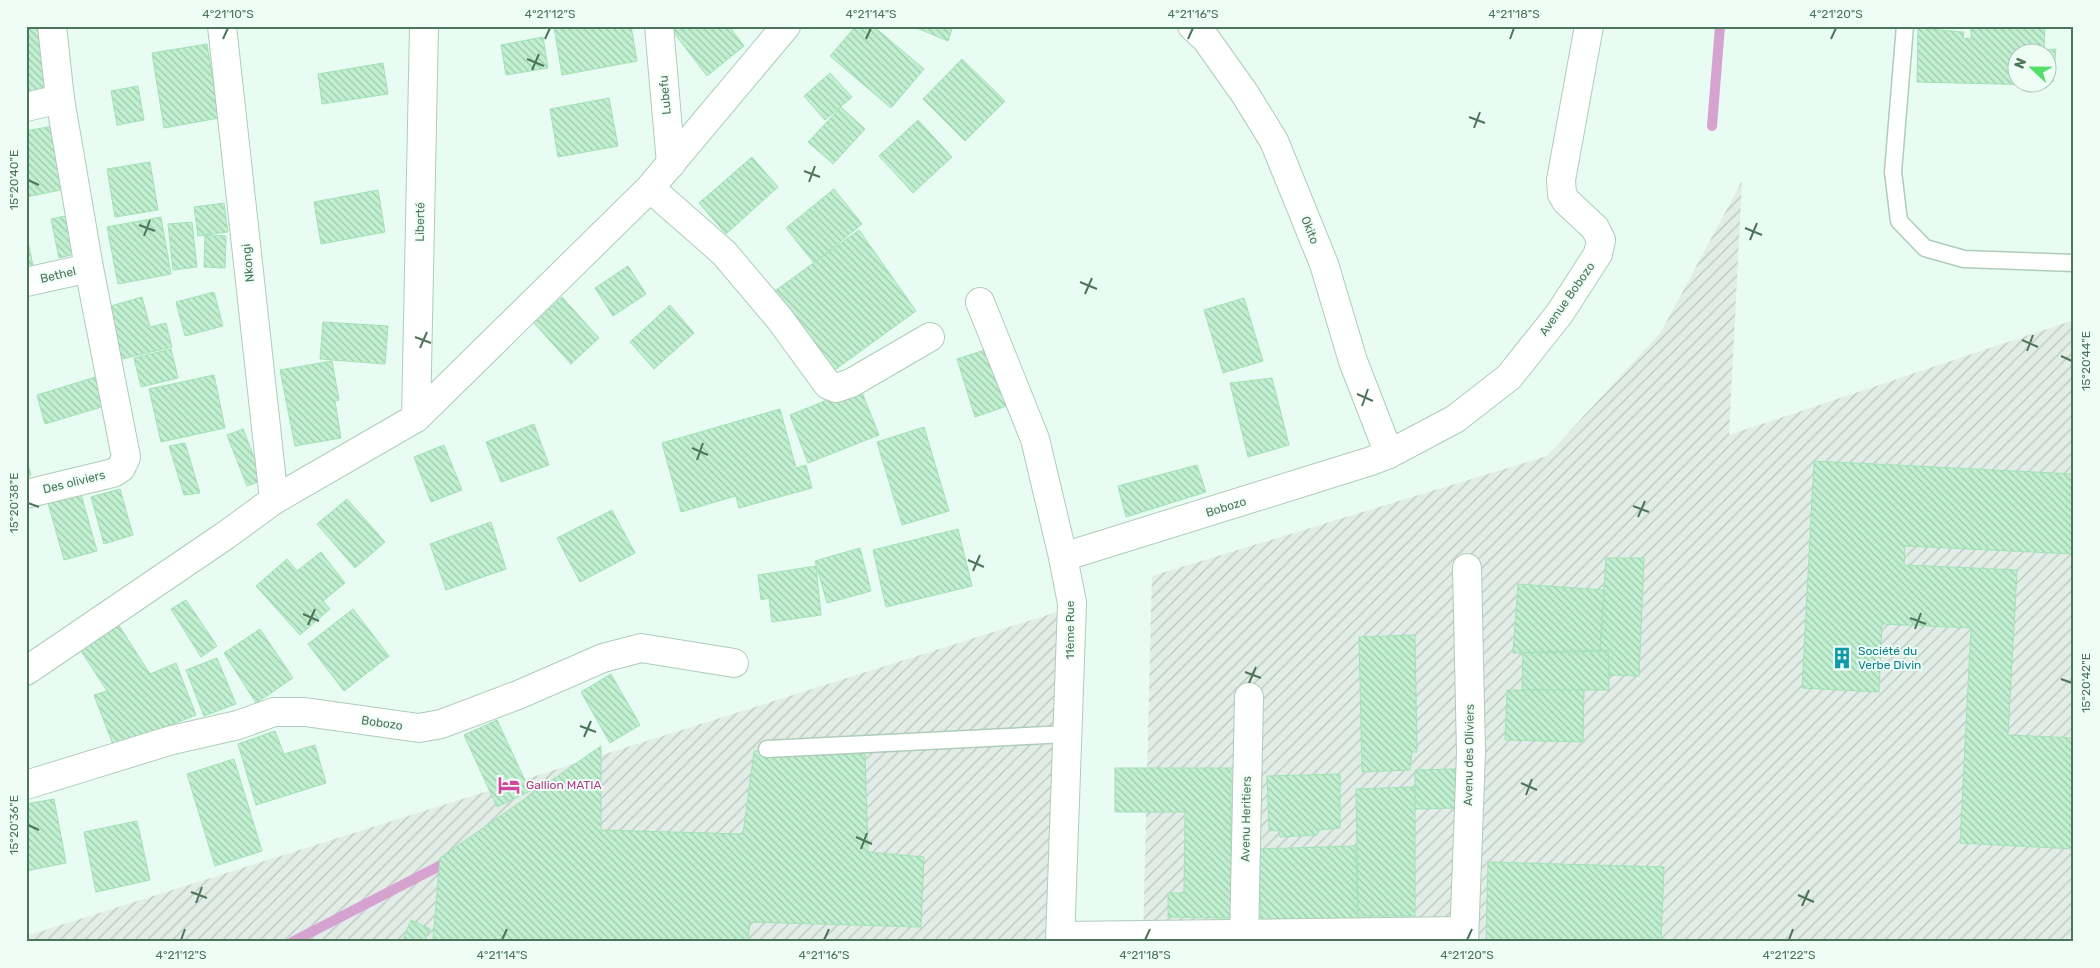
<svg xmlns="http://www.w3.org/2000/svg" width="2100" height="968" viewBox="0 0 2100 968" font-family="Rubik,sans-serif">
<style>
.industrial{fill:url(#industrial-furrows)}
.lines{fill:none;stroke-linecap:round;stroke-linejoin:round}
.stream{stroke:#d6a3d1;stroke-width:10}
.building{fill:url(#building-back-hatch);stroke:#a2e2b7}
.service-casing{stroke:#aecdba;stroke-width:19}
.minor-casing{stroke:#aecdba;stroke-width:30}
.service{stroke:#fff;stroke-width:16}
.minor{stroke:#fff;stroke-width:28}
.ticks{fill:none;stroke:#4d7559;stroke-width:2}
.labels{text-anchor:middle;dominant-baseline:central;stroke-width:4;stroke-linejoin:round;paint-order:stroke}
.street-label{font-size:12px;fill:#4d7559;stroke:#eefef7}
.culture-label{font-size:12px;fill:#0d838f;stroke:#eefef7;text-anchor:start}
.hotel-label{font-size:12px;fill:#b23c85;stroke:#eefef7;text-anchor:start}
.neatline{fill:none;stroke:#4d7559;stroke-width:2}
.ticks-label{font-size:12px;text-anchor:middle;fill:#4d7559}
</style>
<defs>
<pattern id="industrial-furrows" width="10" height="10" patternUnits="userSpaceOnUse" patternTransform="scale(1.25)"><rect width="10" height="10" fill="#e1ede6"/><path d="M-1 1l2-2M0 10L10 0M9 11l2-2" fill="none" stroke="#b9c5bd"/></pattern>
<pattern id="building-back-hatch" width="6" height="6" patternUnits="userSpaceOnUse" patternTransform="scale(1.25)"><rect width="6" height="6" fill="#c1f0d1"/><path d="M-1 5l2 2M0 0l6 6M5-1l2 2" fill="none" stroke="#9fc7ad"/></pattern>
</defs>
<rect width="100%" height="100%" fill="#e8fcf3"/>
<g class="industrial">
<path d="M1742,181l-13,254 345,-115v622h-931l9,-366 395,-120 114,-124z"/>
<path d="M1070,608l-10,334h-1034v-6z"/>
</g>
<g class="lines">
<g class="stream">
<path d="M1712,126l8,-100"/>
<path d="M292,942l159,-82"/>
</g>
</g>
<g class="building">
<path d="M26,26h19l10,61 -29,6z"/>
<path d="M559,26h72l6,35 -75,14 -8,-48z"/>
<path d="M675,26h54l15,20 -37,30 -36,-47z"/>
<path d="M856,26h17l51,43 -33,39 -61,-52z"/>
<path d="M912,26h41l-5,15z"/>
<path d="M1971,26h74l-1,24 12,-1 -3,33 -5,-2v-28h-30v30h22l-1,3 -122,-3 1,-54 46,4 -1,6 8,1z"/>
<path d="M543,37l5,31 -42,7 -5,-30z"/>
<path d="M207,44l12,74 -55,10 -12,-75z"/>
<path d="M962,59l43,42 -40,40 -42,-42z"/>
<path d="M383,63l5,31 -66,10 -4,-30z"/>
<path d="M830,73l22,24 -27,23 -21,-24z"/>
<path d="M138,86l6,34 -27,5 -6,-34z"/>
<path d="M609,98l9,48 -60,11 -8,-48z"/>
<path d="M841,107l24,22 -32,35 -25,-22z"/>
<path d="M918,120l34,37 -39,36 -34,-37z"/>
<path d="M59,125l12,63 -45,9v-66z"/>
<path d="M752,157l26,30 -52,47 -27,-31z"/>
<path d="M150,162l8,48 -43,7 -8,-48z"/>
<path d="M834,189l28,35 -48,39 -28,-35z"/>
<path d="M378,190l7,42 -64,12 -7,-42z"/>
<path d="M224,203l4,29 -30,4 -4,-29z"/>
<path d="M70,215l9,38 -20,5 -8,-39z"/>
<path d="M161,217l10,57 -53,10 -11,-57z"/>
<path d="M192,222l5,45 -24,3 -5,-46z"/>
<path d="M859,230l57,81 -87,63 -57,-81z"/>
<path d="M26,231l7,35 -7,1z"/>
<path d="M205,235l21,1 -1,32 -21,-1z"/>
<path d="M628,266l18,28 -33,22 -18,-28z"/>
<path d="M214,292l9,34 -38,10 -9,-34z"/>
<path d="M142,297l8,30 16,-4 6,24 -54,13 -14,-52z"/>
<path d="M562,297l37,41 -28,26 -37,-41z"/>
<path d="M1244,298l19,63 -40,12 -19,-63z"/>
<path d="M670,305l24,28 -40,36 -24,-27z"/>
<path d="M323,322l65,4 -3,38 -65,-5z"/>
<path d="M171,349l7,29 -37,9 -7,-29z"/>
<path d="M988,349l19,57 -32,11 -18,-58z"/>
<path d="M332,361l7,39 -4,1 6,37 -46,8 -15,-76z"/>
<path d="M214,375l11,53 -64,14 -12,-53z"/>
<path d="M99,376l9,29 -63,19 -8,-29z"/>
<path d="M1272,378l17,67 -41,12 -18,-74z"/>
<path d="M860,387l19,48 -71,28 -18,-48z"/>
<path d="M780,409l16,59 10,-3 6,23 -73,20 -3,-12 -55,16 -19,-69z"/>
<path d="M534,424l15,41 -48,17 -15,-40z"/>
<path d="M924,427l25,84 -47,14 -25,-83z"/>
<path d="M243,429l20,51 -16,6 -20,-51z"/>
<path d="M185,443l15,50 -16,2 -15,-49z"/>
<path d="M444,445l18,45 -31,12 -17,-45z"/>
<path d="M26,458l5,17 -5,1z"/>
<path d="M1814,461l260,13v80l-169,-8 -1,19 113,5 -9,165 66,3v111l-114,-6 11,-215 -89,-4 -3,68 -77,-4z"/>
<path d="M1197,465l9,27 -80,25 -8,-31z"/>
<path d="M120,489l13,46 -29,9 -13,-47z"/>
<path d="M81,494l16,57 -33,9 -16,-57z"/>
<path d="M347,499l38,43 -30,26 -38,-44z"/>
<path d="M612,510l23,43 -55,29 -23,-44z"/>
<path d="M491,522l15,47 -60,21 -16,-46z"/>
<path d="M958,529l14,57 -86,21 -13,-57z"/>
<path d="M860,548l11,43 -44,12 -12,-42z"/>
<path d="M321,552l24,31 -22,18 7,8 -30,26 -44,-49 31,-27 10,12z"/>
<path d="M1606,558h38l-5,118 -30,-1 -1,-24 -8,-1z"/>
<path d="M816,566l5,49 -49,7 -3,-24 -8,2 -3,-25z"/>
<path d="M1518,584l86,6 -4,60 -87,3z"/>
<path d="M186,600l31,46 -16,11 -30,-48z"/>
<path d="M353,609l36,47 -45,35 -36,-47z"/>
<path d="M116,621l34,53 26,-11 20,52 -82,32 -20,-52 13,-4 -29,-45z"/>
<path d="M260,629l33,49 -37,25 -32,-50z"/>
<path d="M1415,635l2,117h-5l-2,18 -48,2 -3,-135z"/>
<path d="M1608,651l1,39h-87l1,-37z"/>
<path d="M217,658l19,46 -32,12 -18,-46z"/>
<path d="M611,674l29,51 -30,18 -29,-51z"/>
<path d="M1507,690h77l-1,52 -78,-2z"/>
<path d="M497,720l33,71 -33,16 -33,-72z"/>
<path d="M275,731l9,23 31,-9 11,38 -70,22 -18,-61z"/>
<path d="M601,746v84l142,4 11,-83 111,3 3,98 56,5 -3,70 -171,-5 -2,20h-257l-58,-2 7,-82z"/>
<path d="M234,759l28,92 -47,15 -28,-92z"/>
<path d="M1115,768h116v150l-63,-1v-24h16l1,-81h-70z"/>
<path d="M1457,769v39l-42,1v-39z"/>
<path d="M1340,774v54l-22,2 -1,5 -37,2 -1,-6 -10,-1 -2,-54z"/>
<path d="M1415,787v129h-57l-2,-127z"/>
<path d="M54,799l12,64 -40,8v-67z"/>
<path d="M137,821l13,59 -54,12 -12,-60z"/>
<path d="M1356,846l2,77 -97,3 -3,-77z"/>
<path d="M1488,862l176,5 -3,75h-175z"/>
<path d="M411,920l19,9 -6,13h-22z"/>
</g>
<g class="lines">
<g class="service-casing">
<g id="service">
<path d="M1905,26l-12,146 6,49 26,27 39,11 110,4"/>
<path d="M767,749l300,-15"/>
</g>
</g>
<g class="minor-casing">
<g id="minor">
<path d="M222,26l52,474"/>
<path d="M659,26l12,138"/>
<path d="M1192,26l14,13 39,55 29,47 50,123 29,97 36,93"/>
<path d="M26,107l34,-8 -8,-73"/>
<path d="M650,188l74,65 55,65 49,67 8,3 15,-5 79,-46"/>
<path d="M26,282l63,-14"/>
<path d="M980,302l55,137 28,118 9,46 -12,339"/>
<path d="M416,418l8,-392"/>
<path d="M26,494l87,-21 8,-5 5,-11 -37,-189 -29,-169"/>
<path d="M1063,557l308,-96 18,-7 66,-35 54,-42 51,-64 38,-59 3,-14 -6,-12 -29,-27 -4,-7 -1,-14 28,-154"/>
<path d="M26,671l200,-136 48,-35 142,-82 234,-230 136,-162"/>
<path d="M26,785l146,-45 66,-15 36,-13h31l114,16 22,-4 77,-29 85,-37 38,-10 93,15"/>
<path d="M1061,936l403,-5"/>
<path d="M1244,942l5,-245"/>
<path d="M1464,942l7,-189 -4,-185"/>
</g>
</g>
<use href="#service" class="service"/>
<use href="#minor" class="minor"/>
</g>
<path class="ticks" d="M223,39l5,-11M545,39l5,-11M866,39l5,-11M1188,39l5,-11M1510,39l4,-11M1831,39l5,-11M527,59l17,7M532,70l7,-16M1469,117l16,6M1474,128l6,-16M804,171l16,6M28,180l11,5M809,182l6,-16M139,225l16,6M1745,228l17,7M144,236l6,-16M1750,240l7,-17M1080,282l17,7M1085,294l7,-16M415,337l16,6M2022,340l16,7M420,348l7,-16M2027,351l6,-16M2061,356l11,5M1357,394l16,7M1362,406l6,-17M692,448l16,7M697,460l6,-17M28,503l11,4M1633,506l16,6M1638,517l7,-16M968,560l16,7M973,571l7,-16M303,614l16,7M1910,618l16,6M308,625l7,-16M1915,629l6,-16M1245,672l16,6M2061,679l11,4M1249,683l7,-16M580,726l16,6M584,737l7,-16M1521,783l16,7M1526,795l6,-16M28,825l11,5M856,837l16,7M861,849l6,-16M191,892l16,6M1798,895l16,7M196,903l6,-16M1802,906l7,-16M181,940l4,-11M502,940l5,-11M824,940l5,-11M1145,940l5,-11M1467,940l5,-11M1789,940l4,-11"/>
<defs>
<g id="building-bare" transform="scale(1.725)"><path d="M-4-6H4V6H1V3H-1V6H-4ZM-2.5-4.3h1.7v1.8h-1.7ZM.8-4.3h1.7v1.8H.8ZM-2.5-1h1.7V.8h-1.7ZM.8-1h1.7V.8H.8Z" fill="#0f9aa8" stroke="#eefef7" stroke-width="2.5" paint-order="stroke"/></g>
<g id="hotel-bare" transform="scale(1.725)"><path d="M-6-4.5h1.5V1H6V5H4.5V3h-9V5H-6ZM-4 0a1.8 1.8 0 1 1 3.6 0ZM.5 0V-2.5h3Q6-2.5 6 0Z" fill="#d1479c" stroke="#eefef7" stroke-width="2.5" paint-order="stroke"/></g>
</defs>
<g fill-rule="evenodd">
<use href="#building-bare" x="1842" y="658"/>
<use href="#hotel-bare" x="509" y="785"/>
</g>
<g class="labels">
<g class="street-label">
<text transform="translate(665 95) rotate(-95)">Lubefu</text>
<text transform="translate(420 222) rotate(-89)">Liberté</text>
<text transform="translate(1310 230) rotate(68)">Okito</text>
<text transform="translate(248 263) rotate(-96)">Nkongi</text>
<text transform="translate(58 275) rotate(-13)">Bethel</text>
<text transform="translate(1567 299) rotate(-55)">Avenue Bobozo</text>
<text transform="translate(74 482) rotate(-14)">Des oliviers</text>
<text transform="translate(1226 507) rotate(-17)">Bobozo</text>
<text transform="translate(1070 630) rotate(-90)">11ème Rue</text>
<text transform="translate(382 723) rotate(8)">Bobozo</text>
<text transform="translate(1469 755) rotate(-89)">Avenu des Oliviers</text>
<text transform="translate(1246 819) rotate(-89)">Avenu Heritiers</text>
</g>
<g class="culture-label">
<text x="1858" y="651">Société du<tspan x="1858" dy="14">Verbe Divin</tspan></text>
</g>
<g class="hotel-label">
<text x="526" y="785">Gallion MATIA</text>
</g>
</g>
<rect width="2100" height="968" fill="none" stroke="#eefef7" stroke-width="55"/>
<g transform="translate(2032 68) rotate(292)"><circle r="24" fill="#eefef7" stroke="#aec7b8"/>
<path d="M0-4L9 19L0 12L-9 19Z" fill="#52e06a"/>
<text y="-8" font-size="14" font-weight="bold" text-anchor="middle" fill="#4d7559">N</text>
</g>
<rect x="28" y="28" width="2044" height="912" class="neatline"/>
<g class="ticks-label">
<text x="228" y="18">4°21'10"S</text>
<text x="550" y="18">4°21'12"S</text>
<text x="871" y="18">4°21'14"S</text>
<text x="1193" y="18">4°21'16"S</text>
<text x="1514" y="18">4°21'18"S</text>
<text x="1836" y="18">4°21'20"S</text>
<text transform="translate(14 180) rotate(-90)" y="4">15°20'40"E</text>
<text transform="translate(2086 361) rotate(-90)" y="4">15°20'44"E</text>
<text transform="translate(14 503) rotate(-90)" y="4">15°20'38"E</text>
<text transform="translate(2086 683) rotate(-90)" y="4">15°20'42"E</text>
<text transform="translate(14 825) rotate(-90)" y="4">15°20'36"E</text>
<text x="181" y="959">4°21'12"S</text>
<text x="502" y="959">4°21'14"S</text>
<text x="824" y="959">4°21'16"S</text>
<text x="1145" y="959">4°21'18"S</text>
<text x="1467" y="959">4°21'20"S</text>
<text x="1789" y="959">4°21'22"S</text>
</g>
</svg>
